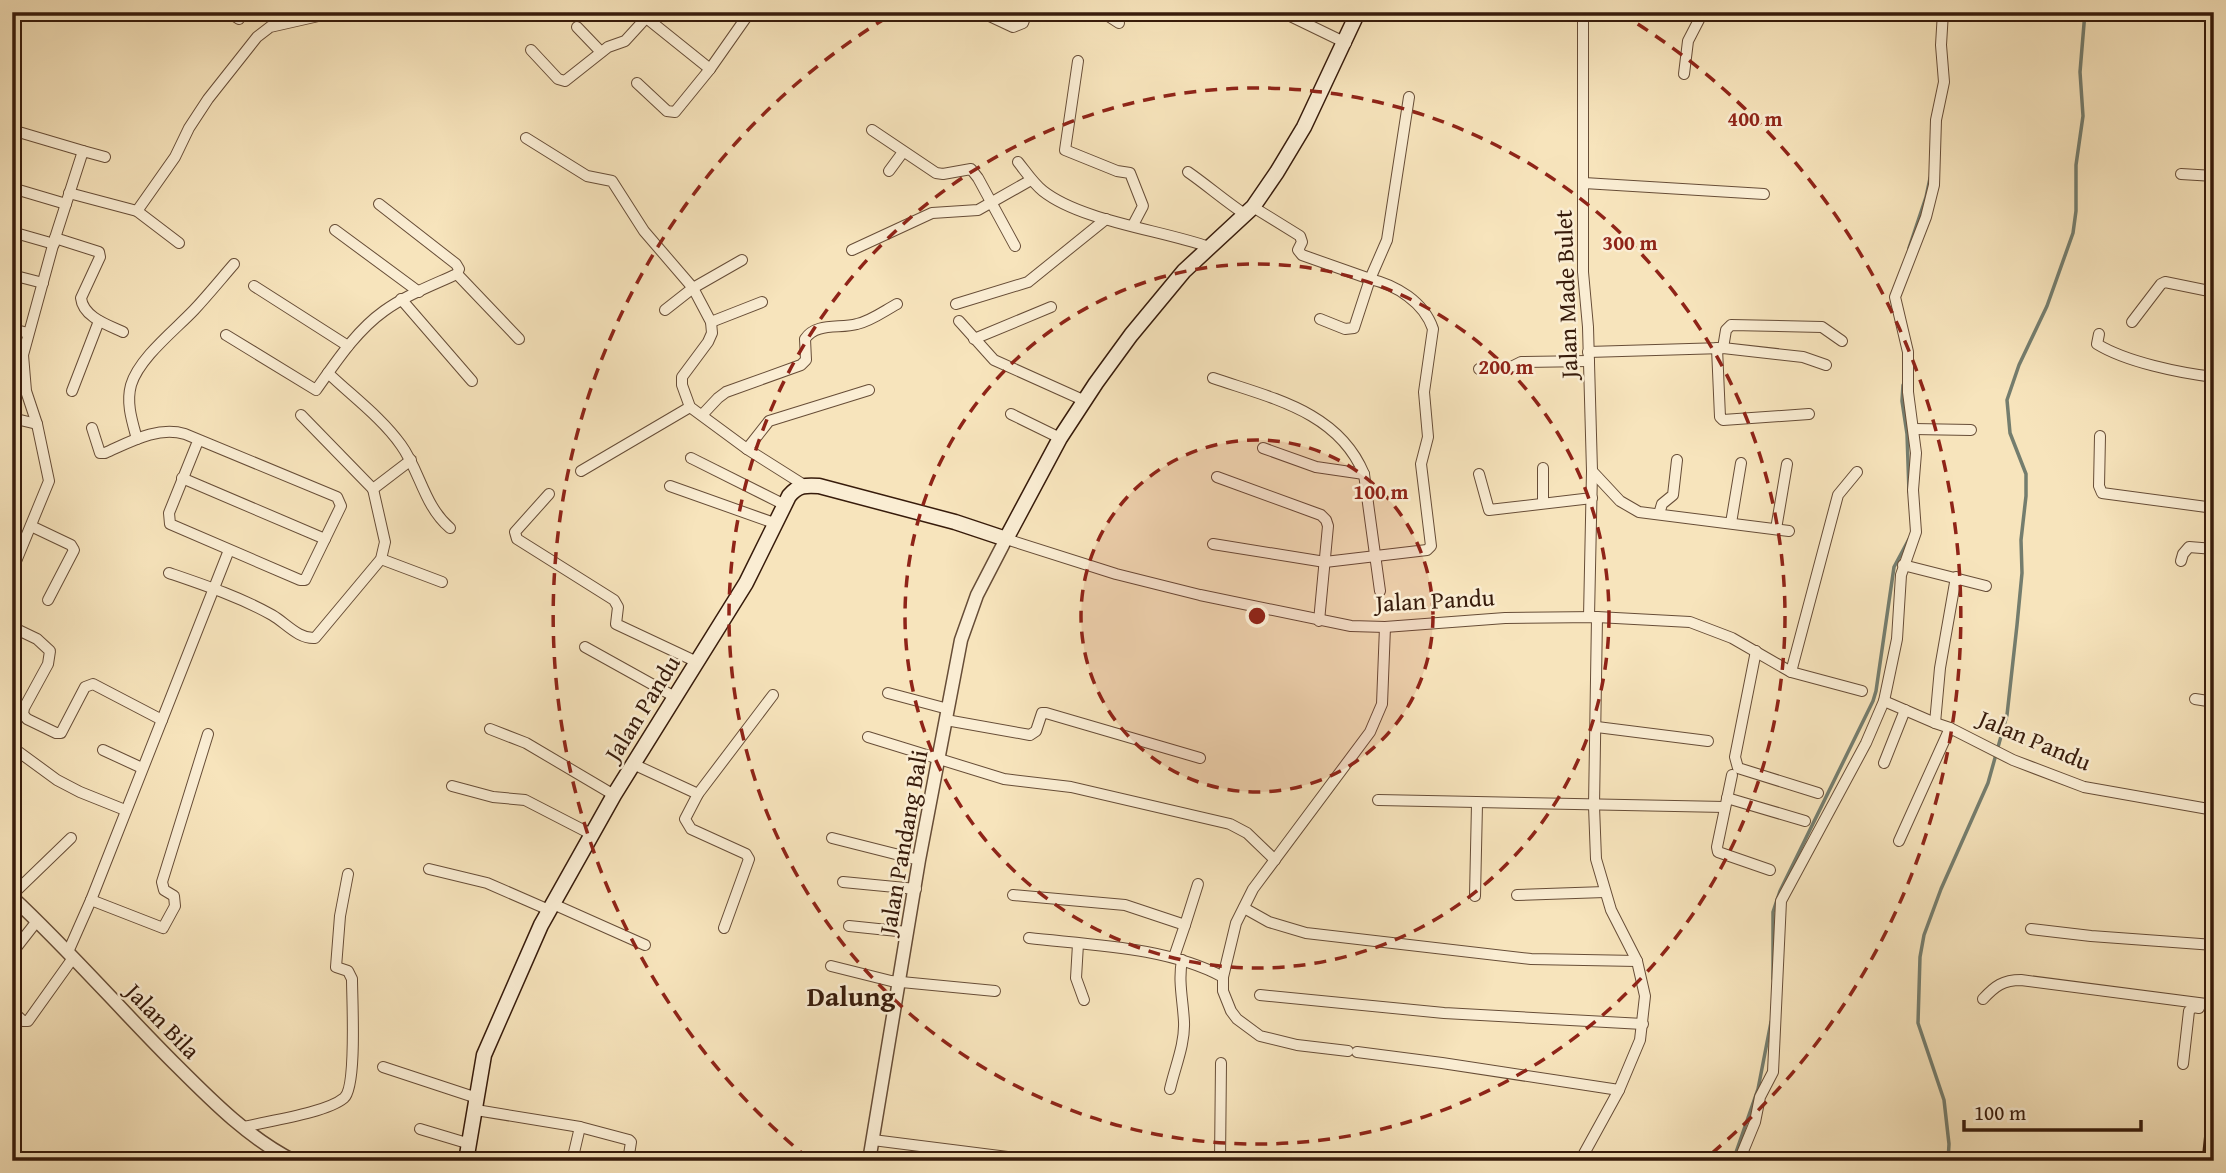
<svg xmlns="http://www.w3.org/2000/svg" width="2226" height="1173" viewBox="0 0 2226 1173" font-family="'Gentium Book Plus',serif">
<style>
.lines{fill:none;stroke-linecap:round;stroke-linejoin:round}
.stream{stroke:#747d6e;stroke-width:3.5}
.minor-casing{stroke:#674d37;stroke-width:12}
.tertiary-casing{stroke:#674d37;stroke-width:15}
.secondary-casing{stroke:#371b0b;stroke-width:17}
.primary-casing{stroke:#371b0b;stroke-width:17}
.minor{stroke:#faedd3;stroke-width:10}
.tertiary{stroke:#faedd3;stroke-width:12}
.secondary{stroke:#faedd3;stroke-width:14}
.primary{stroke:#ecc27e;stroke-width:14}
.ring{fill:none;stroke:#8f2418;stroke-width:3.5;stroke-dasharray:12 9}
.labels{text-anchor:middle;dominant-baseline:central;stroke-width:5;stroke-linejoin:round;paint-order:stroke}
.street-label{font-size:24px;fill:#371b0b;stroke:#faedd3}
.quarter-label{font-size:28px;font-weight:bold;fill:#371b0b;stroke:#faedd3}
.centre{fill:#8f2418;stroke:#faedd3;stroke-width:3.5}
.ring-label{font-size:21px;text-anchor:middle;font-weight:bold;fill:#8f2418;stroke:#faedd3;stroke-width:5;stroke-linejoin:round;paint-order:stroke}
</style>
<rect width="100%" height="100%" fill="#f7e4bc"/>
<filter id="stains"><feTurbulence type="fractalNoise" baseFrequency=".00286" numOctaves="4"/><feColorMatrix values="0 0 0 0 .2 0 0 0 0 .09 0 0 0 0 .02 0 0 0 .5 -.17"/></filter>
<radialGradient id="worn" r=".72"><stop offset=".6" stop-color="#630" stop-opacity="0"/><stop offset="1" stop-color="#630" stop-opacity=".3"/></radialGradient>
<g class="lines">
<g class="stream">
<path d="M1909,248l17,-51 4,-19"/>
<path d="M1903,385l-1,16 5,33 2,58"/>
<path d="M1773,979v-67l7,-21 93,-190 3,-10 18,-124 15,-28"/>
<path d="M1733,1161l25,-72 13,-67"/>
<path d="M1948,1161l1,-17 -5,-44 -26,-77 2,-66 4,-22 17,-46 47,-106 19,-68 10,-90 5,-52 -1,-33 5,-44v-22l-16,-41 -3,-33 12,-35 28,-59 26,-73 3,-22v-46l7,-49 -3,-44 5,-60"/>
</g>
<g class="minor-casing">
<g id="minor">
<path d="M228,12l11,7"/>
<path d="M639,12l71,57 40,-57"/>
<path d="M981,12l32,15 10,-4 4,-11"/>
<path d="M1102,12l17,11"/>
<path d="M1282,12l64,31"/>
<path d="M1583,12v260l5,55 4,144 -3,146"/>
<path d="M577,27l24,25"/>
<path d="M531,50l27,29 7,2 43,-34 17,-6 21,-23"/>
<path d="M1078,61l-13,89 52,21 13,2 13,33 -10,19"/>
<path d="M1684,74l4,-33 15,-29"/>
<path d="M637,83l30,28 8,1 35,-43"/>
<path d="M12,130l71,21"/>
<path d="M872,130l64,43 7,1 28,-5 7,9 37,68"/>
<path d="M526,138l61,38 25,5 32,50 49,57 18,34 1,11 -4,9 -26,35v8l8,22 57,42 57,36"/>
<path d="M1018,162c8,10 15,21 25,29 38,30 118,39 166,56"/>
<path d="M889,171l14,-19"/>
<path d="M1188,172c20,14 37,29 58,43"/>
<path d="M2181,174l33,2"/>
<path d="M1584,183l180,11"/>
<path d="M12,188l54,16"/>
<path d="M69,193l68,18 42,32"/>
<path d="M1253,207l47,29 2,6 -4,8 4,5 68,24 17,-39 22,-143"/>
<path d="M137,211l38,-54 14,-29 19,-29 49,-62 13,-10 66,-15"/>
<path d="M335,230l84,62"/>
<path d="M12,232l42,12"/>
<path d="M55,238l44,14 1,5 -19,41c2,19 27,27 42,34"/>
<path d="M852,250l80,-37 46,-3 53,-30"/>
<path d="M457,274l62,65"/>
<path d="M12,275l31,8"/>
<path d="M254,286l94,60"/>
<path d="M401,299l71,82"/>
<path d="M956,304l72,-22 78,-63"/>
<path d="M665,310l28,-22 49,-28"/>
<path d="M959,321l35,39 89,40"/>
<path d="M711,322l51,-20"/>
<path d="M2132,322l29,-38 4,-2 49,10"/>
<path d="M12,329l16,4"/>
<path d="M2099,334l-2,10c29,18 83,29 117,33"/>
<path d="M226,335l90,55c20,-28 40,-59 68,-79 22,-16 49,-26 73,-37l2,-5 -3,-5 -77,-60"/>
<path d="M974,339l77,-32"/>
<path d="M1717,348l3,69 3,3 86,-6"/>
<path d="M1723,348l3,-18 5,-5 91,2 20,14"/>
<path d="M1588,352l135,-4 80,9 23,8"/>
<path d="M1479,369l32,-2 10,-5 68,-1"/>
<path d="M328,373c24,23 54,45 73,72 19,26 23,61 49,83"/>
<path d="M1213,378c58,20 125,33 151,96l16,117"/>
<path d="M72,391l27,-70"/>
<path d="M1011,414l49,24"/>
<path d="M301,415l72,74"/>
<path d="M702,415l16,-17 8,-6 75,-27 5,-5 -1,-21c11,-17 35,-10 52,-15 14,-3 27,-13 40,-20"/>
<path d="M12,418l25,6"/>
<path d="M92,428l8,25h5c25,-11 52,-27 80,-19l152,63 4,9 -36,74h-5l-130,-56 -1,-11 29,-72"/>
<path d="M1914,429l57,1"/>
<path d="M2100,436l-1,50 3,7 112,15"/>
<path d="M137,439c-5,-18 -11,-36 -6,-54 8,-27 44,-55 63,-75 14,-15 27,-31 40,-46"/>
<path d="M1263,448l53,19 48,7"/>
<path d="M747,449l22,-28 100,-31"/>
<path d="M691,458l94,47"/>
<path d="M1543,468v35"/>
<path d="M581,471l109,-64"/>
<path d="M1592,471l28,30 19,11 150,19"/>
<path d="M1479,474l10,36 103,-12"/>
<path d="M1217,477l104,38 5,5 2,6 -9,95"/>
<path d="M182,478l143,61"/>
<path d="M670,486l104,37"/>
<path d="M373,489l38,-29"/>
<path d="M549,494l-34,38 2,7 97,61 4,7 -2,17 81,38"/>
<path d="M1659,514l3,-10 11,-9 4,-35"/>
<path d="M1731,523l10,-60"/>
<path d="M31,526l40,19 3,5 -26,50"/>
<path d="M1776,529l11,-65"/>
<path d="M1006,539l110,35 84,21 151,31 34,1 120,-9 92,-1 93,5 42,16 59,34 71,19"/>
<path d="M1213,544l112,18 102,-12 4,-4 -10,-82 7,-27 -4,-45 9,-63c-9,-27 -37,-44 -63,-50l-16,49 -9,1 -25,-10"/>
<path d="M381,559l61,23"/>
<path d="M2181,561l2,-7 6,-7 25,2"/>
<path d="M1903,565l83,21"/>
<path d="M12,571l37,-90 -12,-57 -11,-33 -3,-36 32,-117 28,-87 22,6"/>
<path d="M169,573c35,12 71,24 103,42 14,8 26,24 43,23l66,-79 4,-17 -12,-53"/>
<path d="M12,627l25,12 13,12 -2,13 -24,44 -1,6 4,5 29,14h5l24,-46 8,-3 69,36"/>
<path d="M585,647l90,50"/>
<path d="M1756,651l-21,106 3,11 80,25"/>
<path d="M1791,672l47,-177 19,-23"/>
<path d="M888,693l60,16"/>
<path d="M2195,699l19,3"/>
<path d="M1884,701l51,22 15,5 63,32 71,27 130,23"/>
<path d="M946,720l84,15 6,-4 6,-18h4l154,45"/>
<path d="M1935,723l5,-55 16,-91"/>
<path d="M1597,727l111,14"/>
<path d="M490,729l36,14 88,52"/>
<path d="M868,737l136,42 67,8 159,37 17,9 28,27"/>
<path d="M12,747l45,33 23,12 45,18"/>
<path d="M103,750l39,18"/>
<path d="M1884,763l21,-53"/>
<path d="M633,764l65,30"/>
<path d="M1732,775l-15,72 1,5 52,18"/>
<path d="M452,786l41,11 32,3 66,34"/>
<path d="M1727,798l78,23"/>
<path d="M1378,800l347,7"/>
<path d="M832,838l87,22"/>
<path d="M1899,841l51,-113"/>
<path d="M429,869l58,14 62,27"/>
<path d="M843,882l73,7"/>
<path d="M12,895l59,-57"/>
<path d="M1013,895l112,10 60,20 -11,32"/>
<path d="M1517,895l88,-3"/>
<path d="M1475,896l2,-92"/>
<path d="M91,900l72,28 12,-22 -1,-10 -10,-6 -2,-8 46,-148"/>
<path d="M553,904l92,41"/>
<path d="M1244,908l25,14 37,11 225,26 106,2"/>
<path d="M1185,925l13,-41"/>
<path d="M849,926l58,6"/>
<path d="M724,928l25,-69 -3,-5 -55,-25 -6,-10 13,-25 75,-99"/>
<path d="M2031,929l60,7 123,9"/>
<path d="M1029,938c62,7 139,9 194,39"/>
<path d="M1078,944l-2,34 8,22"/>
<path d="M68,952l23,-52 138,-350"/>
<path d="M12,953l25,-32"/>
<path d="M831,966l60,15 104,10"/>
<path d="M1260,995l184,18 199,11"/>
<path d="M1983,999c12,-13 20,-19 38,-19l193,25"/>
<path d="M12,1011l11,10h5l45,-63"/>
<path d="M1348,1051l-51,-6 -37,-9 -23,-17 -6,-8 -8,-20v-14l13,-54 17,-34 117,-157 12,-28 3,-77"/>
<path d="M1357,1052l85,11 177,27 21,-50 5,-44 -8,-35 -26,-51 -15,-51 -2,-53 3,-189"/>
<path d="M2183,1064l6,-53 4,-4 6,1"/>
<path d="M383,1067l94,31"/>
<path d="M1170,1089c5,-22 15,-45 14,-67 -1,-22 -6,-40 -2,-62"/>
<path d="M476,1110l104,17 49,13 2,2 -3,19"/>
<path d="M244,1127c24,-6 82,-14 100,-29 13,-11 8,-99 8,-119l-4,-8 -12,-4 4,-51 8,-42"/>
<path d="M420,1129l50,15"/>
<path d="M873,1140l166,21"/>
<path d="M572,1161l8,-34"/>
<path d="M1220,1161l1,-98"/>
<path d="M1580,1161l39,-71"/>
<path d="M1739,1161l16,-39 5,-25 13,-25 8,-171 85,-158 18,-42 13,-62 4,-64 15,-43 -3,-42 3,-37 -8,-61v-40l-13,-55 31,-80 8,-32 2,-65 8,-38 -3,-37 2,-33"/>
</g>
</g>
<g class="tertiary-casing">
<g id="tertiary">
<path d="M12,897c57,53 107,111 162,166 36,36 74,75 120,98"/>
<path d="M869,1161l50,-301 42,-220 16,-45 29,-56"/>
</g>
</g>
<g class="secondary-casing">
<path id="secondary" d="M466,1161l18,-106 57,-130 73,-130 132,-212 43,-87c9,-11 17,-11 30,-10l136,36 51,17 54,-101 36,-55 35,-48 53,-64 69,-64 24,-35 27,-45 54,-115"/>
</g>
<g class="primary-casing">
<path id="primary" d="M2210,1161l4,-38"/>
</g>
<use href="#minor" class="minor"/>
<use href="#tertiary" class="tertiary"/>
<use href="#secondary" class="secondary"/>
<use href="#primary" class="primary"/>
</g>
<circle cx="1257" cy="616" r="176" fill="#8f2418" fill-opacity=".12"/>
<g class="ring">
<circle cx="1257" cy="616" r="176"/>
<circle cx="1257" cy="616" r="352"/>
<circle cx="1257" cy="616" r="528"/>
<path d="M809 1159A704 704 0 0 1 894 13M1620 13A704 704 0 0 1 1705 1159"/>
</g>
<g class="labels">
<g class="street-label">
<text transform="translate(1566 294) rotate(-92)">Jalan Made Bulet</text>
<text transform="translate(1435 600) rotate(-3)">Jalan Pandu</text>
<text transform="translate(642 708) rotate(-58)">Jalan Pandu</text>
<text transform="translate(2035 740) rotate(23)">Jalan Pandu</text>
<text transform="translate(903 842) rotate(-80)">Jalan Pandang Bali</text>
<text transform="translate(163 1021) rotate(46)">Jalan Bila</text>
</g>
<g class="quarter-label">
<text x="851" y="995">Dalung</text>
</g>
</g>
<circle cx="1257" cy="616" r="10" class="centre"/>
<g class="ring-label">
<text x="1755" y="126">400 m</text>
<text x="1630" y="250">300 m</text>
<text x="1506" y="374">200 m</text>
<text x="1381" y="499">100 m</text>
</g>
<rect width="2226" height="1173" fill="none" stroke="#f7e4bc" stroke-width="42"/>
<rect x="14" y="14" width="2198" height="1145" fill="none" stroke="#371b0b" stroke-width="3.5"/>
<rect x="21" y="21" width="2184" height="1131" fill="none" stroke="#371b0b" stroke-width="2"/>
<path d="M1964 1120v10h177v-10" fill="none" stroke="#371b0b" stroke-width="3.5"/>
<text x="1974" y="1120" font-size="21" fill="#371b0b" stroke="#faedd3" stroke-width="5" paint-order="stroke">100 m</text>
<rect width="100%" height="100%" filter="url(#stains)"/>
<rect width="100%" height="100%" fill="url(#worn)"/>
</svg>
